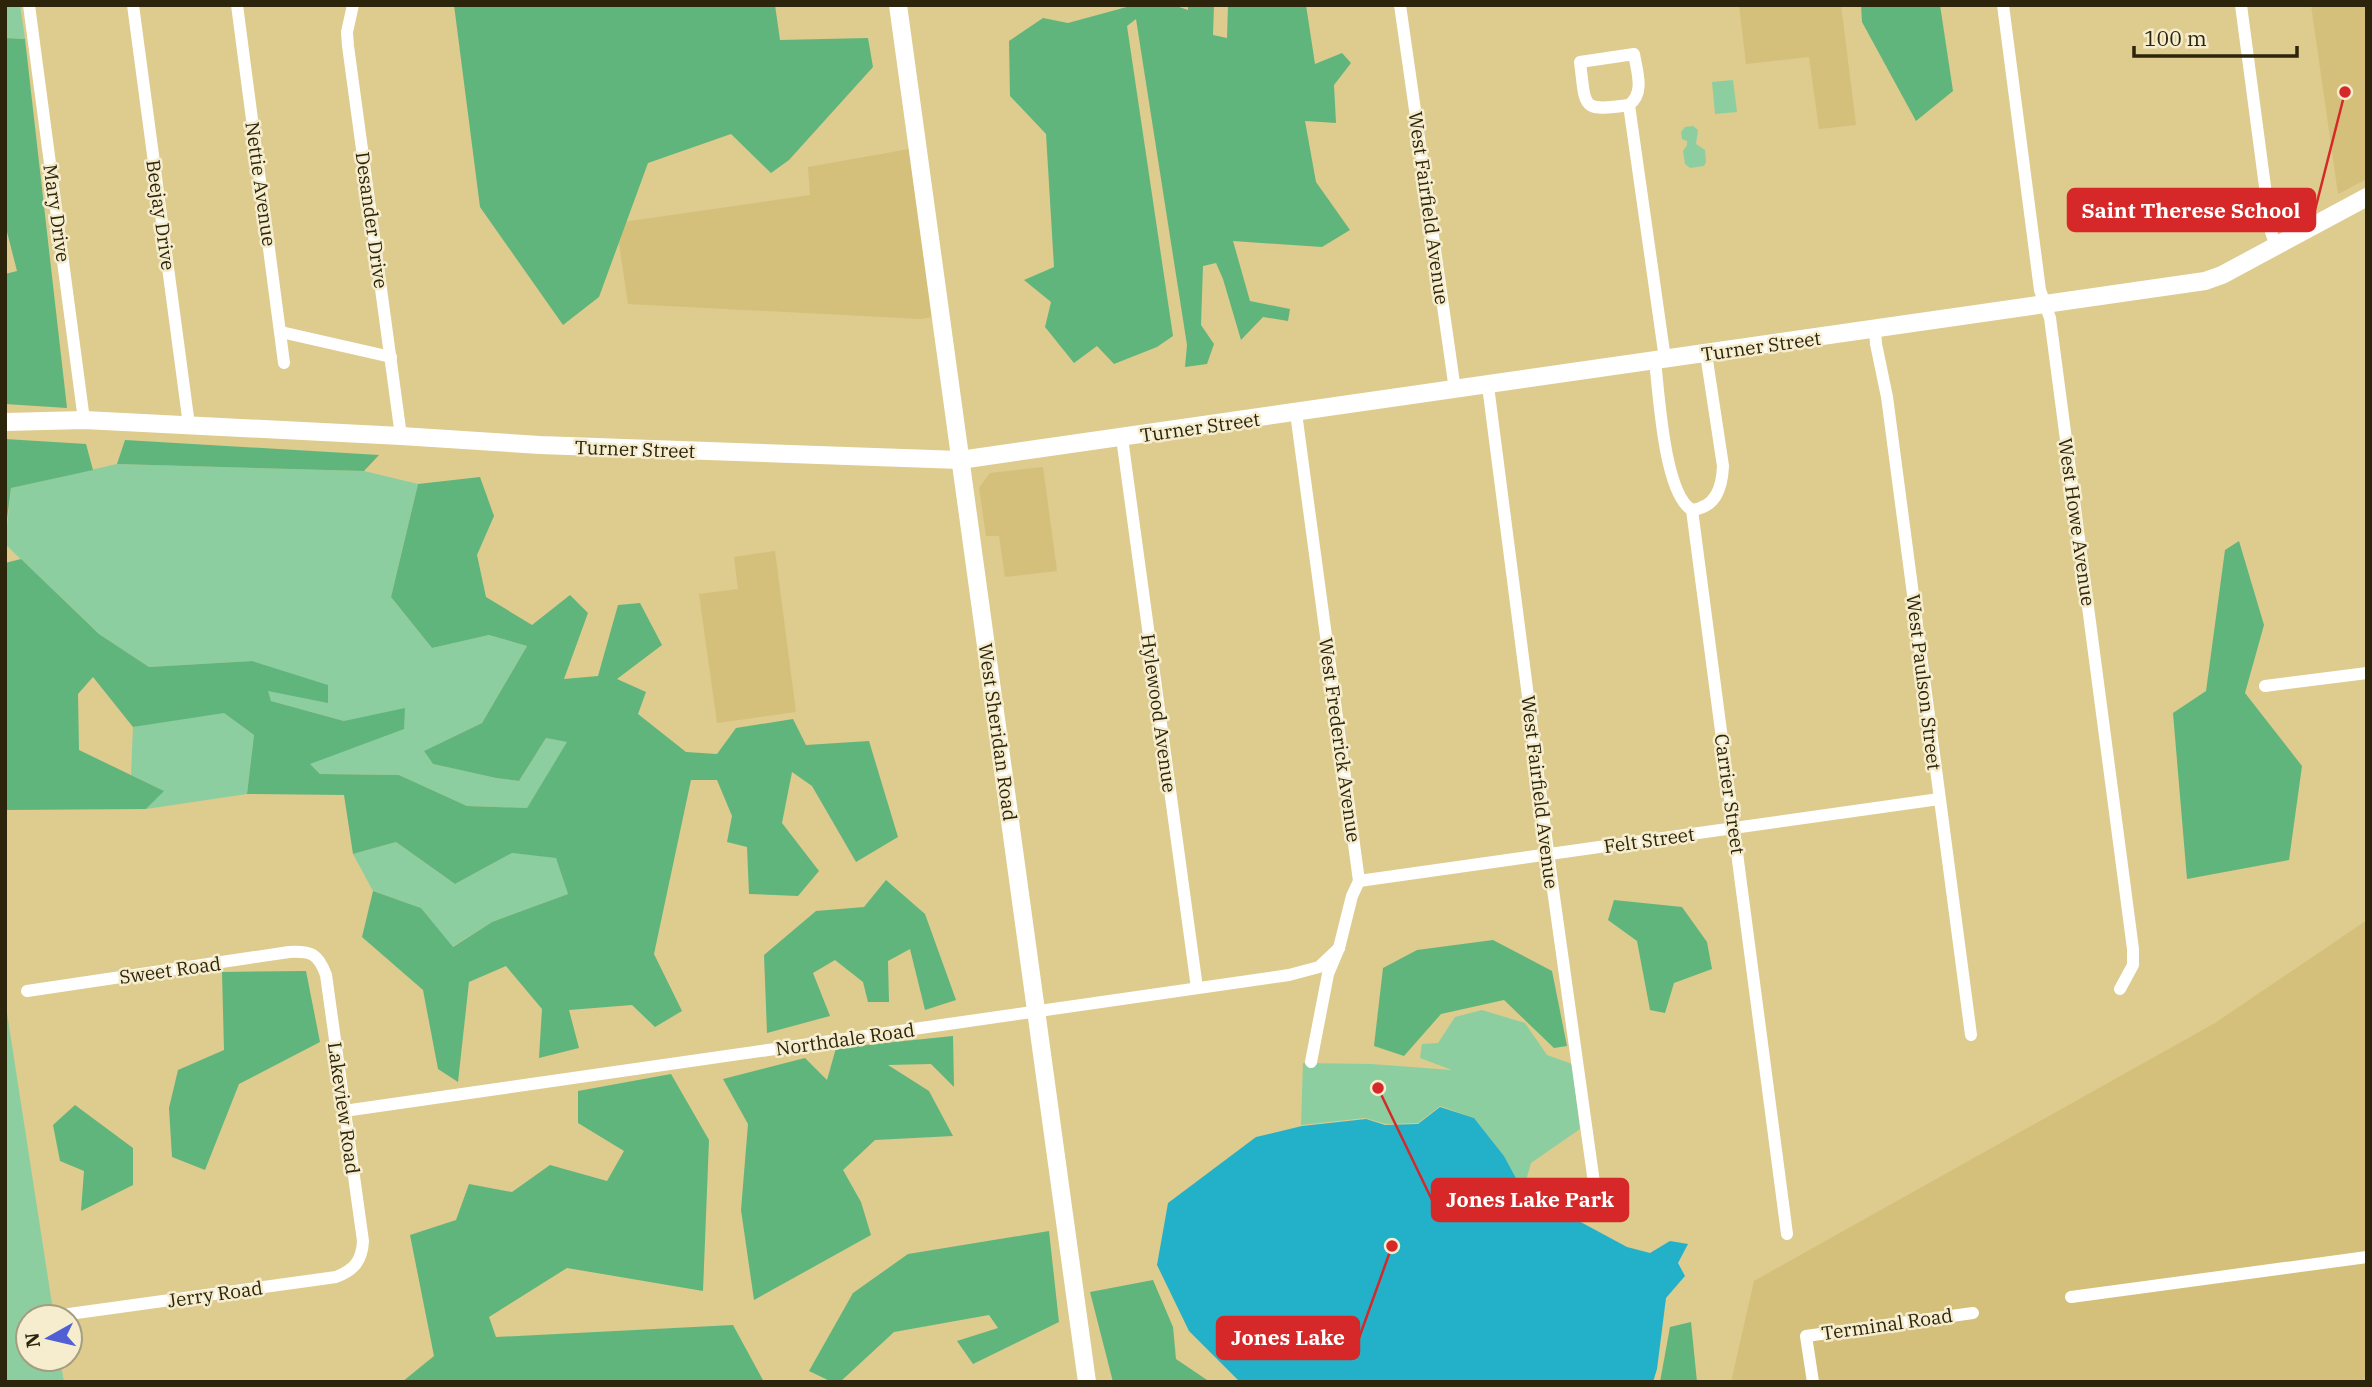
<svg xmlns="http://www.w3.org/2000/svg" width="2372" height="1387" viewBox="0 0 2372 1387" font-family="'IBM Plex Serif',serif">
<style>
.built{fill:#d4c07a}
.green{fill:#8dcea1}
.forest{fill:#60b57d}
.water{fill:#23b1ca}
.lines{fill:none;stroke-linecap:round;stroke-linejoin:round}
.street{stroke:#fff;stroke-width:12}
.secondary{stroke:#fff;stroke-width:18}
.labels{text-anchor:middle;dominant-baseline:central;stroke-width:5;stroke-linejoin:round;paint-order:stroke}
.street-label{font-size:19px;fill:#2c240b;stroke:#f5edce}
.leader{fill:none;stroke:#d62828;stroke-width:2.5}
.callout-dot{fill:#d62828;stroke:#f5edce;stroke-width:2.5}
.callout{fill:#d62828;stroke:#d62828;stroke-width:2.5}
.callout-label{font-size:21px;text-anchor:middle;font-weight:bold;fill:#fff}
</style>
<rect width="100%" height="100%" fill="#decb8e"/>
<g class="built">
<path d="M1739,5h102l15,120 -37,4 -10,-72 -63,7z"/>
<path d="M2311,5h56v174l-29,15z"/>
<path d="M909,149l23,168 -11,2 -293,-15 -12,-81 194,-28 -2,-28z"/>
<path d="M1043,467l14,104 -52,6 -6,-41h-13l-7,-48 11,-15z"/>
<path d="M775,551l21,161 -79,11 -18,-129 39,-5 -4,-32z"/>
<path d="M2367,920v462h-636l23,-101 461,-258z"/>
</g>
<g class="green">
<path d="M5,5h15l5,34 -20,-1z"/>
<path d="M1733,80l4,32 -22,2 -3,-32z"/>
<path d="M1693,126l5,4 -2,14 9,6 1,12 -2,4 -14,2 -5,-4 -2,-13 4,-6v-4l-5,-2 -1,-7 4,-5z"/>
<path d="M117,464l247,7 54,13 -27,113 41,51 57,-13 38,11 -45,77 -58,28 9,13 63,14 23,3 27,-43 22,4 -41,66 -60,-2 -68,-31 -79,-1 -11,-10 20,-8 15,-35 -73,-20 -19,-40 -103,6 -50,-33 -94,-90 6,-56z"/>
<path d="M223,712l31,23 -7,59 -101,15 17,-18 -32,-16 2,-48z"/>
<path d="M396,842l59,42 57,-31 44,4 12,37 -76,28 -40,25 -31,-39 -48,-17 -20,-37z"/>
<path d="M5,1000l49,317h-26v42h32l4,23h-59z"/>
<path d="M1482,1010l43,13 22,32 25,9 8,65 -49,34 -8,28 -19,-35 -30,-38 -34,-12 -22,17 -32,1 -21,-6 -64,7 2,-62 68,1 81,6 -32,-12 2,-14 16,-1 17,-26z"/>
</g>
<g class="forest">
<path d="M454,5h321l5,35 88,-2 5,29 -84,93 -18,13 -40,-39 -83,29 -49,134 -36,28 -83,-118z"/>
<path d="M1134,5h39l15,5v-5h26l-1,30 14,3 1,-33h78l9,59 27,-11 9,10 -17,22 2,38 -31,-2 11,61 34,48 -28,17 -89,-6 17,60 40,8 -2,12 -25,-4 -22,23 -18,-61 -7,-16 -13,3 -2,59 13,19 -7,20 -22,3 2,-22 -51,-326 -9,7 46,310 -16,11 -43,17 -17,-18 -23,17 -29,-36 6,-25 -27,-22 30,-13 -8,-133 -36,-38 -1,-55 34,-23 25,5z"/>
<path d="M1861,5h79l13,86 -37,30 -54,-99z"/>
<path d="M5,38l20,1 42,369 -62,-4v-130l12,-3 -12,-47z"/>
<path d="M5,439l81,5 7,26 -82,18 -6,47z"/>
<path d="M125,440l254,15 -15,16 -247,-7z"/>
<path d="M480,477l14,39 -17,39 9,42 46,28 38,-30 18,18 -24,66 34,-3 20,-71 22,-2 22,42 -45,34 29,13 -8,22 48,38 31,2 19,-26 57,-9 13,26 63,-4 29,96 -42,25 -44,-76 -20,-14 -10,51 37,48 -21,25 -49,-2 -2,-47 -20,-5 5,-26 -15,-36h-26l-37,174 28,57 -27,16 -23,-22 -63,5 10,38 -40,10 3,-49 -36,-43 -37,16 -11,100 -20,-13 -15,-79 -61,-53 11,-46 48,17 32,39 39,-25 76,-28 -12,-36 -44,-5 -57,31 -59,-42 -43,12 -9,-59 -97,-1 7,-59 -30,-22 -91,14 -40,-50 -15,17 1,56 85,41 -18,18 -141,1v-247l16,-4 78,75 50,33 103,-6 76,24v18l-60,-12 3,10 73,20 61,-13 -1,21 -94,35 10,10 79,1 68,31 60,2 40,-66 -21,-4 -27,43 -23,-3 -63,-14 -9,-13 58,-28 45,-77 -38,-11 -57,13 -41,-51 27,-113z"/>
<path d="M2239,541l25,84 -19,68 57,73 -13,94 -102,19 -14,-166 33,-22 19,-141z"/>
<path d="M886,880l39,34 31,86 -31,10 -15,-61 -22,12 1,41h-21l-5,-20 -28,-22 -22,13 17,43 -63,17 -3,-78 52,-44 48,-4z"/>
<path d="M1614,900l68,7 25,35 5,27 -38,14 -9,30 -15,-3 -13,-69 -29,-21z"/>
<path d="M1493,940l59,31 15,75 -13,2 -50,-48 -63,14 -37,42 -30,-10 9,-78 34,-18z"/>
<path d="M306,971l14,71 -81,42 -34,86 -33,-13 -3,-49 9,-38 46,-20 -2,-78z"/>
<path d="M953,1036l1,51 -23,-23 -43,1 41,26 24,45 -78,4 -32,30 18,32 10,33 -117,65 -13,-90 7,-86 -25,-45 82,-21 22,22 9,-32z"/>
<path d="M671,1074l38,66 -6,151 -136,-23 -78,49 7,20 237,-12 31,57h-362l32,-26 -24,-121 46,-15 13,-36 43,8 38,-27 57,16 17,-30 -46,-28v-32z"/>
<path d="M75,1105l58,43v37l-52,26 3,-40 -24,-10 -7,-36z"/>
<path d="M1049,1231l10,91 -86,42 -16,-23 41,-13 -9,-13 -95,17 -54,50h-8l-23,-11 44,-78 55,-39z"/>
<path d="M1153,1280l20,47 3,32 34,23h-97l-23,-90z"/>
<path d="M1691,1322l6,60h-37l10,-55z"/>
</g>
<path class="water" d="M1440,1107l34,11 30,38 19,35 104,56 23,6 20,-12 18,3 -10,19 7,13 -19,22 -9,71 -4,13h-413l-51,-51 -32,-66 11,-62 88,-66 46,-11 64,-7 19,6 33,-1z"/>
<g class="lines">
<g class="street">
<path d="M29,5l55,415"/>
<path d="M133,5l56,420"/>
<path d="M237,5l47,358"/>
<path d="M353,5l-6,27 1,14 53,390"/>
<path d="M1400,5l55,385"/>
<path d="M2003,5l37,285 10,28 83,631v16l-13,24"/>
<path d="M2241,5l30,227 5,14"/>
<path d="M1629,105c-49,7 -43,3 -49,-43l54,-8c3,18 11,39 -5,51l36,254"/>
<path d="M1875,330l1,14 11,53 84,638"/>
<path d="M281,332l110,25"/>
<path d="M1655,361c4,33 9,133 37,149l95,724"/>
<path d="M1488,386l63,489 45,322"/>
<path d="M1296,413l63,468 -7,15 -13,52 -11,26 -17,88"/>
<path d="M1122,438l75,550"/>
<path d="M1692,510c24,-3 30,-22 31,-44l-17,-112"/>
<path d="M2265,686l102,-13"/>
<path d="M1359,881l580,-82"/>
<path d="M27,991l262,-39c22,-1 29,1 37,23l37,266c-1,20 -9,29 -27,36l-267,37"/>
<path d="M344,1111l945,-136 30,-8 20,-19"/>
<path d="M2071,1297l296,-40"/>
<path d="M1813,1382l-7,-46 167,-23"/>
</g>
<g class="secondary">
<path d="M898,5l189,1377"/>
<path d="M5,422l79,-2 317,16 139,9 420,15 1245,-179 17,-6 145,-78"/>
</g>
</g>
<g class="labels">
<g class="street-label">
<text transform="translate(261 184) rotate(82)">Nettie Avenue</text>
<text transform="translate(1429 208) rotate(82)">West Fairfield Avenue</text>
<text transform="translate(57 213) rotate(82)">Mary Drive</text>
<text transform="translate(161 215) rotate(82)">Beejay Drive</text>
<text transform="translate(372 220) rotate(82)">Desander Drive</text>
<text transform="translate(1761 346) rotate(-8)">Turner Street</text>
<text transform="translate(1200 427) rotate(-8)">Turner Street</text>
<text transform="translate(635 449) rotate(2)">Turner Street</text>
<text transform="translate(2077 522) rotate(82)">West Howe Avenue</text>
<text transform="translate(1924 682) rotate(83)">West Paulson Street</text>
<text transform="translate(1159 713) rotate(82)">Hylewood Avenue</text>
<text transform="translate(998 732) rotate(82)">West Sheridan Road</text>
<text transform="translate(1340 740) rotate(82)">West Frederick Avenue</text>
<text transform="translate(1540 792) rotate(83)">West Fairfield Avenue</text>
<text transform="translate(1730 794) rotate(82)">Carrier Street</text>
<text transform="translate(1649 840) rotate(-8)">Felt Street</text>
<text transform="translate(170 970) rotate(-8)">Sweet Road</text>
<text transform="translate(845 1039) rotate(-8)">Northdale Road</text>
<text transform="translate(344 1108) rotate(82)">Lakeview Road</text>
<text transform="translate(215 1294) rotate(-8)">Jerry Road</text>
<text transform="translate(1887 1324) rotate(-8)">Terminal Road</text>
</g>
</g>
<path class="leader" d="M2345 92L2315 210M1378 1088L1432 1200M1392 1246L1359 1338"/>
<g class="callout-dot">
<circle cx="2345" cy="92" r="7"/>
<circle cx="1378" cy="1088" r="7"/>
<circle cx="1392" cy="1246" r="7"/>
</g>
<g class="callout">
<rect x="2068" y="189" width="247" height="42" rx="7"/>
<rect x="1432" y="1179" width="196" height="42" rx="7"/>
<rect x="1217" y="1317" width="142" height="42" rx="7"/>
</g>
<g class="callout-label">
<text x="2191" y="218">Saint Therese School</text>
<text x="1530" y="1207">Jones Lake Park</text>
<text x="1288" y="1345">Jones Lake</text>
</g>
<rect width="2372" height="1387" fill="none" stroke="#2c240b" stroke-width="14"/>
<g transform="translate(49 1338) rotate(262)"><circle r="33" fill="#f5edce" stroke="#a59d80" stroke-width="2"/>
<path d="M0-5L12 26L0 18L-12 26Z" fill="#515fd5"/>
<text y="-10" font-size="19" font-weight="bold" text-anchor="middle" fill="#2c240b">N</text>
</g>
<path d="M2134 46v10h163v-10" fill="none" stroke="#2c240b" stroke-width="3.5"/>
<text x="2144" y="46" font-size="21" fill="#2c240b" stroke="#f5edce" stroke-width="5" paint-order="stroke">100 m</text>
</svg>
